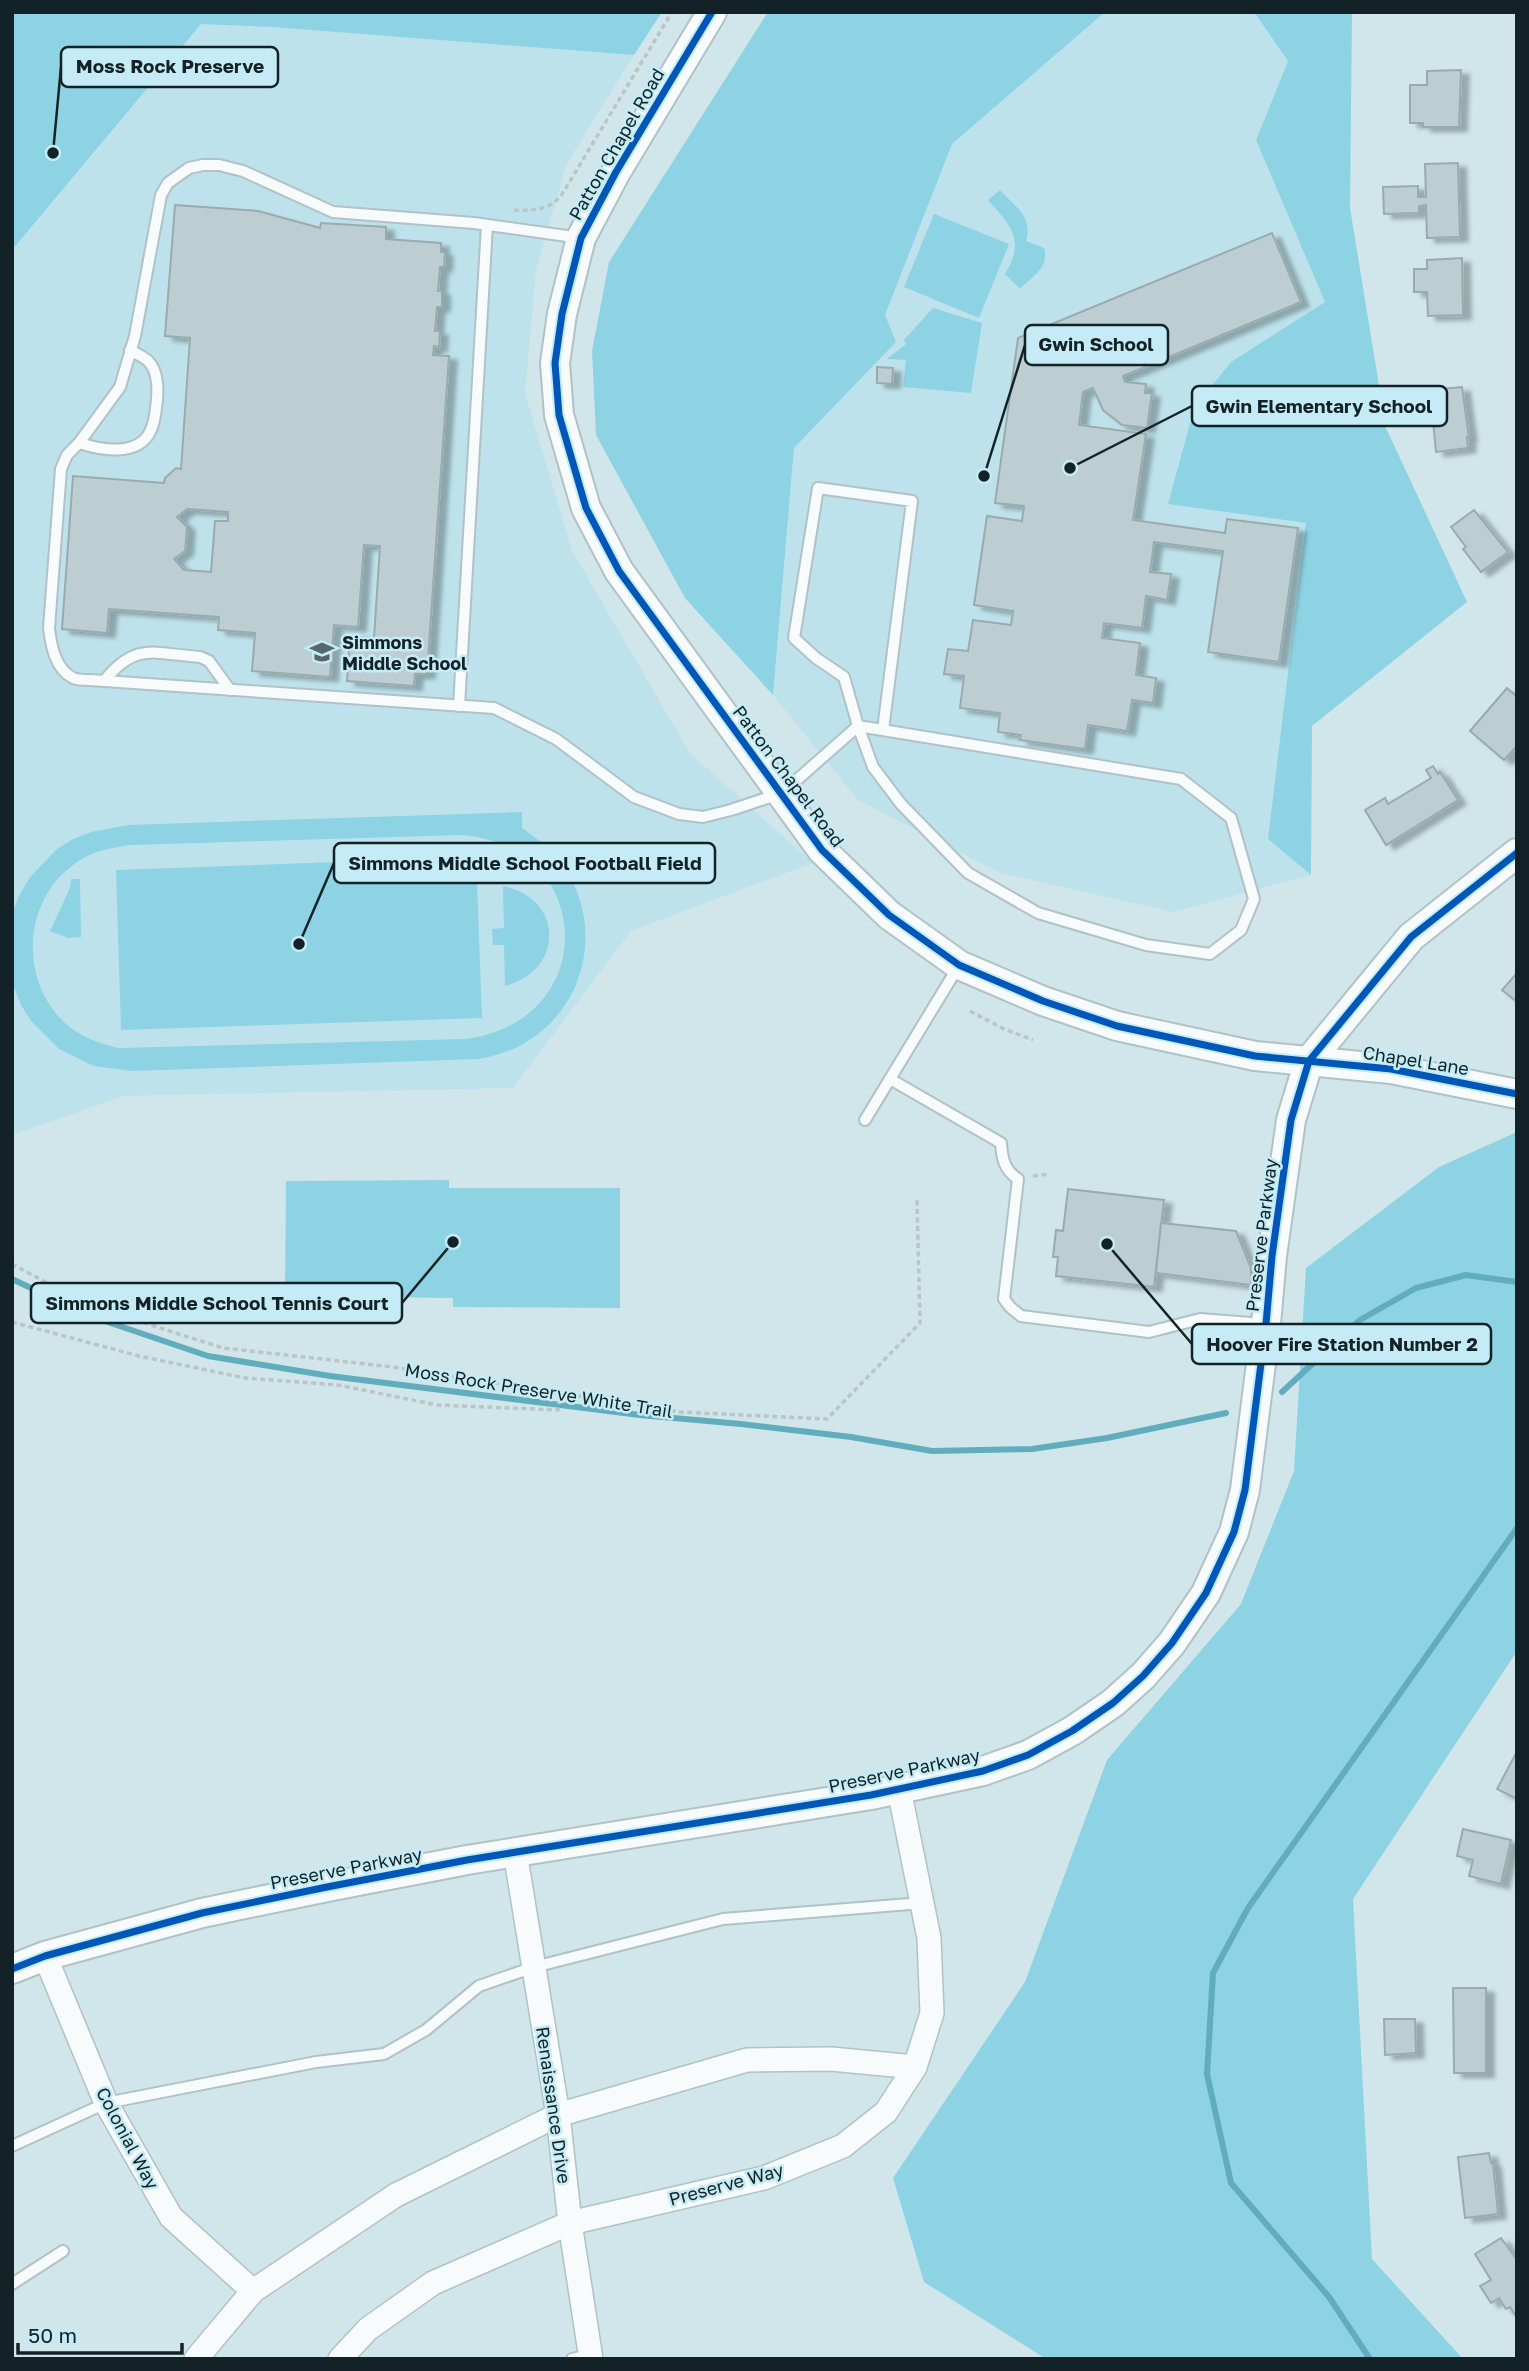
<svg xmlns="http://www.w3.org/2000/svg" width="1529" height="2371" viewBox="0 0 1529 2371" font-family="'Golos Text',sans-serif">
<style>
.built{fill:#bee2eb}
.green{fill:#8dd3e3;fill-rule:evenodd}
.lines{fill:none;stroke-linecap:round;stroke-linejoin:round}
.stream{stroke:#61adbe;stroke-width:6}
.building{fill:#bdced2;stroke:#9aabae;stroke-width:2;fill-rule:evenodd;filter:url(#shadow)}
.service-casing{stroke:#b1c2c6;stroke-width:14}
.minor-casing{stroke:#b1c2c6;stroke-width:26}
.tertiary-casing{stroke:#b1c2c6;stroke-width:32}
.path{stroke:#bbc5c6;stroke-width:3.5;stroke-dasharray:5 3.5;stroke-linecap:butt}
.service{stroke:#f8fbfc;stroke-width:10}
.minor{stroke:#f8fbfc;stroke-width:23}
.tertiary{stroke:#f8fbfc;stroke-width:28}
.cycleway-casing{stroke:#c5ecf6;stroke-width:11}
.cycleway{stroke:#0057b8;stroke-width:7}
.labels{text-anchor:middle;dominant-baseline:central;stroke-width:5;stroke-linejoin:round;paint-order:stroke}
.street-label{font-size:18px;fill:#132226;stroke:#c5ecf6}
.poi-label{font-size:18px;font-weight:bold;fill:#132226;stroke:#c5ecf6;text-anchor:start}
.leader{fill:none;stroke:#132226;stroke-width:2.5}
.callout-dot{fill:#132226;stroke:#c5ecf6;stroke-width:2.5}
.callout{fill:#c5ecf6;stroke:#132226;stroke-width:2.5}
.callout-label{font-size:19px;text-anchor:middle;font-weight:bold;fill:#132226}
</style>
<defs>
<filter id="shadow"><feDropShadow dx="8" dy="4.5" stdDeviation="2" flood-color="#0004"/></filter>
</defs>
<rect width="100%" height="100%" fill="#d0e6eb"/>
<g class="built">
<path d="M1105,12h149l34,49 -32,79 69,162 -94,60 -37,46 -26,95 139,20 -39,316 43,36 -138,37 -173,-39 -142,-73 -85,-105 21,-247 102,-106 -11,-27 67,-171z"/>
<path d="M201,23l71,4 362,28 -67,108 -31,107 -11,123 47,158 118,202 123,110 -182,68 -118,157 -389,8 -112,39v-885z"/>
</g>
<g class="green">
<path d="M12,12h650l-28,43 -362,-28 -71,-3 -189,226z"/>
<path d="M768,12h337l-153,132 -67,171 11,27 -102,106 -21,247 -88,-97 -89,-163 -4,-84 17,-89z"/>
<path d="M1254,12h98l-2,196 36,220 81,174 -155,124 -1,149 -43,-36 38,-316 -138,-19 26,-96 37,-46 94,-60 -69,-162 32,-79z"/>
<path d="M1000,190c16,18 33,26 26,51l18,7c6,19 -12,29 -24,41l-15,-15c21,-34 6,-48 -17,-74z"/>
<path d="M934,214l75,30 -30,74 -75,-31z"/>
<path d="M933,308l49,15 -11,70 -68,-6 3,-27 -19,-1 19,-15 -2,-4z"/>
<path d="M522,812v16c15,11 30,21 40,36 43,60 25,144 -39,180 -14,8 -30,12 -45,15l-346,12 -38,-5 -35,-17 -28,-28 -10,-16 -9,-23v-69l8,-19 10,-17 27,-28 16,-10 18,-7 38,-7zM460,835c136,8 142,186 6,204l-348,9c-19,-5 -38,-11 -53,-25 -52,-49 -40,-141 29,-170 11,-4 24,-6 36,-8z"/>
<path d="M476,857l6,161 -361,12 -5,-160z"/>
<path d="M71,879h9l1,58 -13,1 -18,-7 20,-43z"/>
<path d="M503,886c61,12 62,84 2,100l-1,-41h-11l-1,-16 12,-1z"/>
<path d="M1517,1132v519l-164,248 19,360 91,100h-417l-122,-77 -31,-104 132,-196 82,-222 134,-156 53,-133 12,-203 133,-101z"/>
<path d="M449,1180v8h171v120l-167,-1v-9l-168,-2 1,-115z"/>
</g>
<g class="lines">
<g class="stream">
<path d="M12,1279l78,37 118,40 122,20 310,39 101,9 110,13 81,14 100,-2 75,-11 119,-25"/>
<path d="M1282,1392l78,-72 56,-32 50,-13 51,7"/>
<path d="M1370,2359l-41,-62 -98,-114 -24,-109 6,-101 35,-65 269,-380"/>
</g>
</g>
<g class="building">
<path d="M1461,70l-2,57h-36v-4h-13v-38h17v-14z"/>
<path d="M1458,163l2,74 -33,1 -1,-33 -7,1v7l-35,1 -1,-27 35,-1v11h8l-1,-33z"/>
<path d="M175,205l83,6 62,17 1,-5 65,4v12l55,4v9h4l-1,15h-4l-2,24h4v16h-5l-2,24h5l-1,16 -5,-1 -1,9 16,1 -22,318h-12l-1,12 -67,-5 3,-45 24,2 6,-92 -16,-1 -6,82 -24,-2 -4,52 -78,-6 3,-38 -37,-3 1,-13 -110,-8 -2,24 -45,-4 11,-153 91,7 1,-5 11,-10 5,1 9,-131 -25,-2zM187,509l41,3v9h-13l-4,51 -27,-2 -10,-11 11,-8 2,-24 -10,-10z"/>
<path d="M1272,233l29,69 -178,74 2,6 21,2 -1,9h7l-5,35 -25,-3 -19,-15 -10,-22 -10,4 -4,33 67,9 -13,86 92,13 2,-14 71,9 -19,134 -71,-10 15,-101 -69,-9 -4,30 21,2 -4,26 -21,-4 -4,32 -38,-5 -2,15 38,5 -4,32 20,3 -3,25 -21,-3 -5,31 -39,-6 -3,24 -65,-9 1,-5 -23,-3 2,-19 -40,-5 4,-32 -20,-2 4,-25 20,2 5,-31 38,5 2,-14 -39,-6 13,-89 35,5 2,-15 -29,-3 23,-165z"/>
<path d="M1462,258l1,57 -35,1 -1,-24h-13v-23h13v-9z"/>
<path d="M877,367l16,1 -1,16 -15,-1z"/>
<path d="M1462,387l7,50h-2l1,11 -32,4 -6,-62z"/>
<path d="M1474,510l34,42 -27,20 -18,-23 3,-2 -15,-20z"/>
<path d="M1507,688l10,9v49l-13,14 -34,-29z"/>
<path d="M1433,766l5,8 2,-2 18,28 -72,45 -21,-35 20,-12 3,6 43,-26 -5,-8z"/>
<path d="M1517,973v29l-15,-12z"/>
<path d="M1068,1189l96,11 -10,87 -98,-11 2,-19h-5l3,-27 7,1z"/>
<path d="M1161,1223l75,8 15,37v17l-95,-12z"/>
<path d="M1515,1755l2,1v43l-20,-10z"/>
<path d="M1463,1829l48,11 -10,44 -32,-8 4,-16 -16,-4z"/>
<path d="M1453,1988h33v85h-32z"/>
<path d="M1384,2019h31l1,34 -31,2z"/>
<path d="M1489,2153l2,10h2l5,51 -33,4 -7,-61z"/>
<path d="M1501,2238l16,22v58l-7,-11 -4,2 -7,-11 -8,5 -11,-17 11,-6 -16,-26z"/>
</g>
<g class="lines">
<g class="service-casing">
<g id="service">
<path d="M581,238l-107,-15 -141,-11 -90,-41 -24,-6h-16l-14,3 -21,15 -7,12 -26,141 -15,51 -41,56 -12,12 -6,14 -12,159c2,17 6,41 24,50 4,2 13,2 17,2l404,28 62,31 78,58 45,17 24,3 28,-7 51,-17 76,-67"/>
<path d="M79,443c22,7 58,14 71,-11 5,-9 6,-23 7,-33 1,-12 1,-27 -8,-37 -4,-5 -13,-8 -19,-12"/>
<path d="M104,681c32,-40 51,-27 96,-24l9,4 21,29"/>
<path d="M459,706l28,-481"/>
<path d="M858,726l323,53 50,39 23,81 -13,31 -31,24 -64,-9 -108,-32 -70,-40 -67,-69 -28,-37 -15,-41 -14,-49 -28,-19 -22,-20 24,-150 94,13 -29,229"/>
<path d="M890,1079l111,64c1,15 3,27 17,36l-14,120 6,8 11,9 128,16 51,-13 63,5"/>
<path d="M865,1120l93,-153"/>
<path d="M12,2146l94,-43 210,-41 68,-8 42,-24 53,-44 55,-19 189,-48 199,-16"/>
<path d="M12,2284l51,-33"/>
<path d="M572,2359l18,-4"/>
</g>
</g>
<g class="minor-casing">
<g id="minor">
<path d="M515,1852l43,263 12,108 21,136"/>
<path d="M45,1956l61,147 65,114 82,74"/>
<path d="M196,2359l57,-68 143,-96 162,-80 189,-55 84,-1 84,8"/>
<path d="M340,2359l28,-30 65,-46 137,-60 194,-45 79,-32 43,-34 29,-45 17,-54 -3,-75 -30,-149"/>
</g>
</g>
<g class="tertiary-casing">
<g id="tertiary">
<path d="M712,12l-96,160 -35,66 -19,76 -7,49 4,52 27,93 33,63 203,279 67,65 70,50 84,36 74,25 138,30 136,13 126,25"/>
<path d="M12,1969l33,-13 157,-43 125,-26 140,-27 404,-65 112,-24 45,-16 44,-24 41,-28 30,-27 29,-33 34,-50 28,-61 11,-42 21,-166 6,-68 19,-136 18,-59 102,-124 106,-84"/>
</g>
</g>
<g class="path">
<path d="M514,210c19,1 34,0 47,-14l111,-184"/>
<path d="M970,1011l32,17 31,12"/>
<path d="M1033,1176l16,-2"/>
<path d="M12,1264l76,41 135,43 170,19 287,45 147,7 93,-96 -3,-123"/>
<path d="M12,1322l127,34 106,22 93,7 99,20 121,5 2,-16"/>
</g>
<use href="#service" class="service"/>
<use href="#minor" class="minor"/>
<use href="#tertiary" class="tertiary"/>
<g class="cycleway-casing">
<g id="cycleway">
<path d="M712,12l-96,160 -35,66 -19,76 -7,49 4,52 27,93 33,63 203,279 67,65 70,50 84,36 74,25 138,30 136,13 126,25"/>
<path d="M12,1969l33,-13 157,-43 125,-26 140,-27 404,-65 112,-24 45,-16 44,-24 41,-28 30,-27 29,-33 34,-50 28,-61 11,-42 21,-166 6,-68 19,-136 18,-59 102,-124 106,-84"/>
</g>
</g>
<use href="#cycleway" class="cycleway"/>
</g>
<defs>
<g id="school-bare" transform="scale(1.89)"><path d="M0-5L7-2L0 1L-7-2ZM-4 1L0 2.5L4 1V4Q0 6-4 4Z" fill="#55676b" stroke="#c5ecf6" stroke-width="2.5" paint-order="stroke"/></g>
</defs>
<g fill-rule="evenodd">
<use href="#school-bare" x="322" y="652"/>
</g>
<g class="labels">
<g class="street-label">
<text transform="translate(616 144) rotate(-60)">Patton Chapel Road</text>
<text transform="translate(789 776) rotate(53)">Patton Chapel Road</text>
<text transform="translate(1416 1060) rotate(9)">Chapel Lane</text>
<text transform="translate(1261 1235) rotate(-83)">Preserve Parkway</text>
<text transform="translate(539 1390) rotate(9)">Moss Rock Preserve White Trail</text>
<text transform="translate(904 1770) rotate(-12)">Preserve Parkway</text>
<text transform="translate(346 1868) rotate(-11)">Preserve Parkway</text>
<text transform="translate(554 2105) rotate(82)">Renaissance Drive</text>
<text transform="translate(128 2138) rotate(62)">Colonial Way</text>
<text transform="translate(726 2184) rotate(-15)">Preserve Way</text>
</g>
<g class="poi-label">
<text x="342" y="642">Simmons<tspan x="342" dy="21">Middle School</tspan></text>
</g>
</g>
<path class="leader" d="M53 153L61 67M984 476L1025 345M1070 468L1192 406M299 944L334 863M453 1242L402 1303M1107 1244L1192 1344"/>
<g class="callout-dot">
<circle cx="53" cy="153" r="7"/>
<circle cx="984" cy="476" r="7"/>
<circle cx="1070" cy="468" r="7"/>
<circle cx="299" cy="944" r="7"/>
<circle cx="453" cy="1242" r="7"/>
<circle cx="1107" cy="1244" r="7"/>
</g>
<g class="callout">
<rect x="61" y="47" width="217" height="40" rx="7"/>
<rect x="1025" y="325" width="143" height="40" rx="7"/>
<rect x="1192" y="386" width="255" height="40" rx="7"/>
<rect x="334" y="843" width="381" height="40" rx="7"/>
<rect x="31" y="1283" width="371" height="40" rx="7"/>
<rect x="1192" y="1324" width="299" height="40" rx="7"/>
</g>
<g class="callout-label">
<text x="170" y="73">Moss Rock Preserve</text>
<text x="1096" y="351">Gwin School</text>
<text x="1319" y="413">Gwin Elementary School</text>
<text x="525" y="870">Simmons Middle School Football Field</text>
<text x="217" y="1310">Simmons Middle School Tennis Court</text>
<text x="1342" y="1351">Hoover Fire Station Number 2</text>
</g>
<rect width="1529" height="2371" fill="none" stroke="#132226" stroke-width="28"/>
<path d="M18 2343v10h164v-10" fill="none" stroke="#132226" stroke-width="3.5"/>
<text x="28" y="2343" font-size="21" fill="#132226" stroke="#c5ecf6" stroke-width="5" paint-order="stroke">50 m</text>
</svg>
